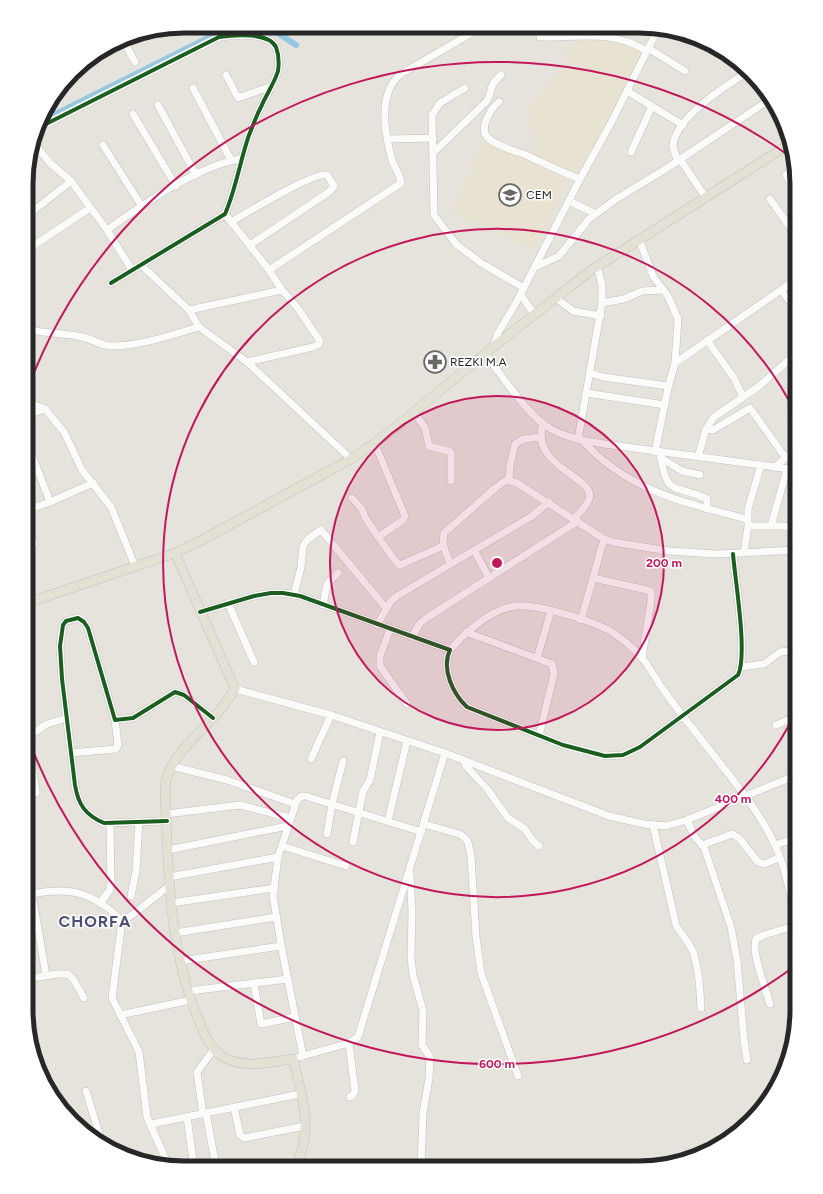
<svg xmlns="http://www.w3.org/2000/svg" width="823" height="1194" viewBox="0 0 823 1194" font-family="Figtree,sans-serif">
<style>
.education{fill:#e8e2d2}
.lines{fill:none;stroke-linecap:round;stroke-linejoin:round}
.canal{stroke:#94c7e2;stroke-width:6}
.minor-casing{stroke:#c3c1c1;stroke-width:8}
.major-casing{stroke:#c3c1bf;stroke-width:10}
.minor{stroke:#fbfbfa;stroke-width:7}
.major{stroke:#e3e1d3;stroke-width:9}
.cycleway-casing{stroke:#fff;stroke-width:6}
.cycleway{stroke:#1b5e20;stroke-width:4}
.ring{fill:none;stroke:#c2185b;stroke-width:2}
.labels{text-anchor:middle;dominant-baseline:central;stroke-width:3;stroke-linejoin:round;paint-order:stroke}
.poi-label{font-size:12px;fill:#272727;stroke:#fff;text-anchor:start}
.district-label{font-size:16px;font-weight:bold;letter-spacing:1px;fill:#4b4f74;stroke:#fff}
.rim{fill:none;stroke:#272727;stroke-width:5}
.centre{fill:#c2185b;stroke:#fff;stroke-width:2}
.ring-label{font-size:12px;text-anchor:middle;font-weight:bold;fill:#c2185b;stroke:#fff;stroke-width:3;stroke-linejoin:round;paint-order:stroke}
</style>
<rect width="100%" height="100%" fill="#e6e2dc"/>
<g class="education">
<path d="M590,39l34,2 17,11 -57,122 -8,2 -41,-18 -6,-50 20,-26 21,-19 -7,-11 11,-11z"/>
<path d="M483,140l85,38 -32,72 -85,-37z"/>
</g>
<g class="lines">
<g class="canal">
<path d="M269,31l7,1 20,13"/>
<path d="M42,121l174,-87 6,-2 26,-2"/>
</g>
<g class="minor-casing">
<g id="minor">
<path d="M218,26l56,3"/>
<path d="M132,35l11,-2"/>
<path d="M540,37c38,1 73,-8 106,14"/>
<path d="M123,40l12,22"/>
<path d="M648,48l37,23"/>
<path d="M226,75l12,23 34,-12"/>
<path d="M193,88l38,72"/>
<path d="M465,88l-25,15 -8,12 2,100 22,29 25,19 43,25"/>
<path d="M627,91l56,34"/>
<path d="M768,101l15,24"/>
<path d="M499,102c-8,6 -20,26 -12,35 9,9 25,13 36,17 19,8 38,18 57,25"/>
<path d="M158,105l38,70"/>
<path d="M133,114l43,72"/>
<path d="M40,127l179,-90c15,-2 49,-5 57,10 3,8 3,17 2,24 -4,13 -12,24 -17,36 -5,9 -8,19 -12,28 -9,26 -13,54 -24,79l-114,69"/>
<path d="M388,139l45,-1"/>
<path d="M34,143l16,20 21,18 36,49 25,40"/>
<path d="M103,145l38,60"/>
<path d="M434,152l51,-49c9,-10 1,-15 16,-28"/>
<path d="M631,152l21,-46"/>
<path d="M680,159l26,39"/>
<path d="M678,160c-2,-4 -5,-9 -5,-15 3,-27 52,-59 73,-72"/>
<path d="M786,175l11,19"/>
<path d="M770,199l27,38"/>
<path d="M569,201l27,13"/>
<path d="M225,214l44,56 13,20 15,17 23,34 -2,4 -5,2 -66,15"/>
<path d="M27,216l44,-35"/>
<path d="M231,222c15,-9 85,-51 96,-47l7,11 -5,6 -79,53"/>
<path d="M790,227l7,-5"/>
<path d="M107,230c35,-25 90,-64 133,-71"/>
<path d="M639,239l14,37 15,20 10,23 -3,44"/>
<path d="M27,250l63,-42"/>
<path d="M141,265l48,45 10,17 48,35 104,97"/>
<path d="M535,267l24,-11 30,-37 27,-20 48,-29 105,-70"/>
<path d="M269,270l132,-87c0,-8 -7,-16 -9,-23 -7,-25 -15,-67 9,-86l81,-47"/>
<path d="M781,290l16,21"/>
<path d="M521,295l13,19"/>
<path d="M556,298l17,13 28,5"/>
<path d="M602,303l22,-4 18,-8 20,-1"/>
<path d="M189,310l93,-20"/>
<path d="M27,329c18,5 37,4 55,8 10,2 19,9 29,9 30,0 60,-11 88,-19"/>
<path d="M707,340l27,38 9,19"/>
<path d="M493,347l5,-14 17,-28 65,-126 31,-56 48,-96"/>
<path d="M485,354c17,21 43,63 66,75 16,9 35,12 53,15l193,26"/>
<path d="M590,373l13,4 65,9"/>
<path d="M586,393l79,12"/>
<path d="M27,402l18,7 19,23 18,38 29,37 24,59"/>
<path d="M414,412l11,16 4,18 22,6v29"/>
<path d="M27,415l18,-6"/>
<path d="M791,418l6,8"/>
<path d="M543,424c-14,43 54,53 46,75 -2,7 -10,14 -15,20"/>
<path d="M706,429l7,1 37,-22 35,49"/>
<path d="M578,439l24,-136v-18l-5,-19"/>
<path d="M582,440c44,50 103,63 165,79"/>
<path d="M27,442l23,60 43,-19"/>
<path d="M375,444l30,72 -2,4 -25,17 19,26 3,2 43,-19"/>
<path d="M655,452l13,-64 7,-25 122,-84"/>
<path d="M660,453c8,47 12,29 47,46v10"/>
<path d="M698,457l8,-28 8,-12 44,-30 39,-34"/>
<path d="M661,458l21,13 18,4"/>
<path d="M775,467l22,-19"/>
<path d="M509,480l1,-14 5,-22 8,-5 18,-2"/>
<path d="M352,498l10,11 3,8 13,20"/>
<path d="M27,510l23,-8"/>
<path d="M748,523v-14l13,-44"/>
<path d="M771,526l16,-57"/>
<path d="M27,549l7,-5 -7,-19"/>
<path d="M474,550l15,28"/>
<path d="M794,551l3,48"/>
<path d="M744,553l4,-27h36l13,3"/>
<path d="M450,564l-7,-20 1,-11 50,-44 12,-9 11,3 87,56 9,3 56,9 47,3 81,-4"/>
<path d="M593,578l54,12 4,2v9l-9,57"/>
<path d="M27,586l6,14"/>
<path d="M294,595l7,-28 2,-21 5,-7 13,-9 65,78"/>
<path d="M228,603l26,59"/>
<path d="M323,605l4,-21 11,-11"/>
<path d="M200,612l54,-16 17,-3h12l17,3 150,54c-9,19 3,44 17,57l96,38 42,11 18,-1 17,-8 98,-72c10,-20 -3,-96 -5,-121"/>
<path d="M581,620l23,-81"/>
<path d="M377,625l14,-24 6,-5 135,-80 17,-14"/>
<path d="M390,629l-10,27v10l27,38"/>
<path d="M466,632l86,32 2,10 -15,62"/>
<path d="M412,637l8,-14 8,-6 150,-96"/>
<path d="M450,650c16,-18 36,-37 60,-43 21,-6 83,14 102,25 10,7 22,16 30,26 7,8 12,18 18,27 12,17 24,33 37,49 27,35 59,71 78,111 11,24 16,53 22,79"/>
<path d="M537,658l14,-47"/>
<path d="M741,667l23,-3 16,-12 17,-2"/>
<path d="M235,689l96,26 114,38 164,63 35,8 22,2 21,-6 110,-45"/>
<path d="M26,719l10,74"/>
<path d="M776,725l21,-9"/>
<path d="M29,736l18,-12 20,-6"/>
<path d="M71,753l45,-4 2,-4 -3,-25"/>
<path d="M311,759l20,-44"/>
<path d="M463,760l3,6 22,24 20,28 17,11 8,12 6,5"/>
<path d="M171,766l56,14 68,24"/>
<path d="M166,814l74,-9 50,13"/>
<path d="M687,820l7,16 10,11 27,80 6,33 7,80 3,20"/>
<path d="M167,821l-63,2c-19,-8 -26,-19 -29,-38l-13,-106 -2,-33 3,-21 3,-4 12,-3 6,4 4,6 27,92 18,-2 42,-26 9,3 29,23"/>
<path d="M388,821l19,-80"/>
<path d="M424,824l35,10 5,3 4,5 3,14 5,81 5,36 37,103"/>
<path d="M653,825l23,100c5,9 13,17 17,27 6,17 7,38 8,56"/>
<path d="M327,834l5,-30 11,-43"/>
<path d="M353,842l10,-51 7,-11 10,-48"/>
<path d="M702,845l30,-11 7,4 19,24 6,2 15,-6"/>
<path d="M775,845l22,-7"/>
<path d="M282,846l64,20"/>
<path d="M168,850l120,-24"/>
<path d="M26,873l6,21"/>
<path d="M410,874l2,37 -1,47 2,17 10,36 -1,34 8,12 -1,21 -6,35 -2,54"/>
<path d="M169,877l109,-20"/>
<path d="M131,896l5,-25 3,-49"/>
<path d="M100,903l10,-13 1,-7 -1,-60"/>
<path d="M171,903l103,-15"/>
<path d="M175,933l101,-16"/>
<path d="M180,961l101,-15"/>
<path d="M46,975l-14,-81c38,-8 63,-1 90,27"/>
<path d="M26,979l31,-5h11l5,5 11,19"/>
<path d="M254,983l7,41 34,-7"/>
<path d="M189,991l99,-12"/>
<path d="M770,1004c-4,-15 -19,-51 -14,-65l8,-4 33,-10"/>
<path d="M120,1015l71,-15"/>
<path d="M349,1043l6,48 -2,4 -3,2"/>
<path d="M303,1056l-21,-106 -9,-54 5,-39 19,-57 5,-4h3l117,36"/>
<path d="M299,1057l50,-14 9,-6 87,-284"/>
<path d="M86,1091l16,52"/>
<path d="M234,1107l6,28 4,3 61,-12"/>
<path d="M206,1113l10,54"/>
<path d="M203,1114l-6,-42 17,-23"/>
<path d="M187,1117l7,50"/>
<path d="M151,1124l149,-30"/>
<path d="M169,1167l-22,-50 -8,-65 -27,-54 10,-77 10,-6 37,-29"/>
<path d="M254,1167l21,-3 10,3"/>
</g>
</g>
<g class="major-casing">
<g id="major">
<path d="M175,553l60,136c-7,11 -14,21 -23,30 -19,21 -44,39 -47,69 3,78 3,160 34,233 5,13 11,27 23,35 22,14 47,6 71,3 9,34 21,76 2,108"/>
<path d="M27,603l148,-50 27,-13 149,-81 35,-24 107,-88 97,-76 198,-126"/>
</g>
</g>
<use href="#minor" class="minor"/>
<use href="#major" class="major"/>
<g class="cycleway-casing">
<g id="cycleway">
<path d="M40,127l179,-90c15,-2 49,-5 57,10 3,8 3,17 2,24 -4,13 -12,24 -17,36 -5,9 -8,19 -12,28 -9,26 -13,54 -24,79l-114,69"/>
<path d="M200,612l54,-16 17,-3h12l17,3 150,54c-9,19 3,44 17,57l96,38 42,11 18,-1 17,-8 98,-72c10,-20 -3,-96 -5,-121"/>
<path d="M167,821l-63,2c-19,-8 -26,-19 -29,-38l-13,-106 -2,-33 3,-21 3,-4 12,-3 6,4 4,6 27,92 18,-2 42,-26 9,3 29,23"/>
</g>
</g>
<use href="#cycleway" class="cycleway"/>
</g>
<circle cx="497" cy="563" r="167" fill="#c2185b" fill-opacity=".12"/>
<g class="ring">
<circle cx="497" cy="563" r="167"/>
<path d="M796 712A334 334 0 1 1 796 414"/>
<path d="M795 966A501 501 0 0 1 28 738M28 388A501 501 0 0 1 788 155"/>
</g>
<defs>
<g id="school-ring" transform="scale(1.15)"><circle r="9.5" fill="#fff" stroke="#6a6866" stroke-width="1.5"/><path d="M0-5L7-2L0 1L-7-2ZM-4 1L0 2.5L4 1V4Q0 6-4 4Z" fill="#6a6866"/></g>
<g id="pharmacy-ring" transform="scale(1.15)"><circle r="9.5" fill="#fff" stroke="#6a6866" stroke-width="1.5"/><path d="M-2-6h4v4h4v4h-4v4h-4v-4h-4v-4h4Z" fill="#6a6866"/></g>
</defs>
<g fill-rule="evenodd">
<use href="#school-ring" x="510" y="195"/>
<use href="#pharmacy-ring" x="435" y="362"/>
</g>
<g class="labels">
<g class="poi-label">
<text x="526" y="195">CEM</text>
<text x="450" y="362">REZKI M.A</text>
</g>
<g class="district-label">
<text x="95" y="921">CHORFA</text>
</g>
</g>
<path d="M0 0H823V1194H0ZM184 33H639A151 151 0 0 1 790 184V1010A151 151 0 0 1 639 1161H184A151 151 0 0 1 33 1010V184A151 151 0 0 1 184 33Z" fill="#fff" fill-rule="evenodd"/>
<path class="rim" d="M184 33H639A151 151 0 0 1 790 184V1010A151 151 0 0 1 639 1161H184A151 151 0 0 1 33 1010V184A151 151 0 0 1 184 33Z"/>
<circle cx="497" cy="563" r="6" class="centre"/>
<g class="ring-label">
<text x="664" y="567">200 m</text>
<text x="733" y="803">400 m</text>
<text x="497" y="1068">600 m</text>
</g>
</svg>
